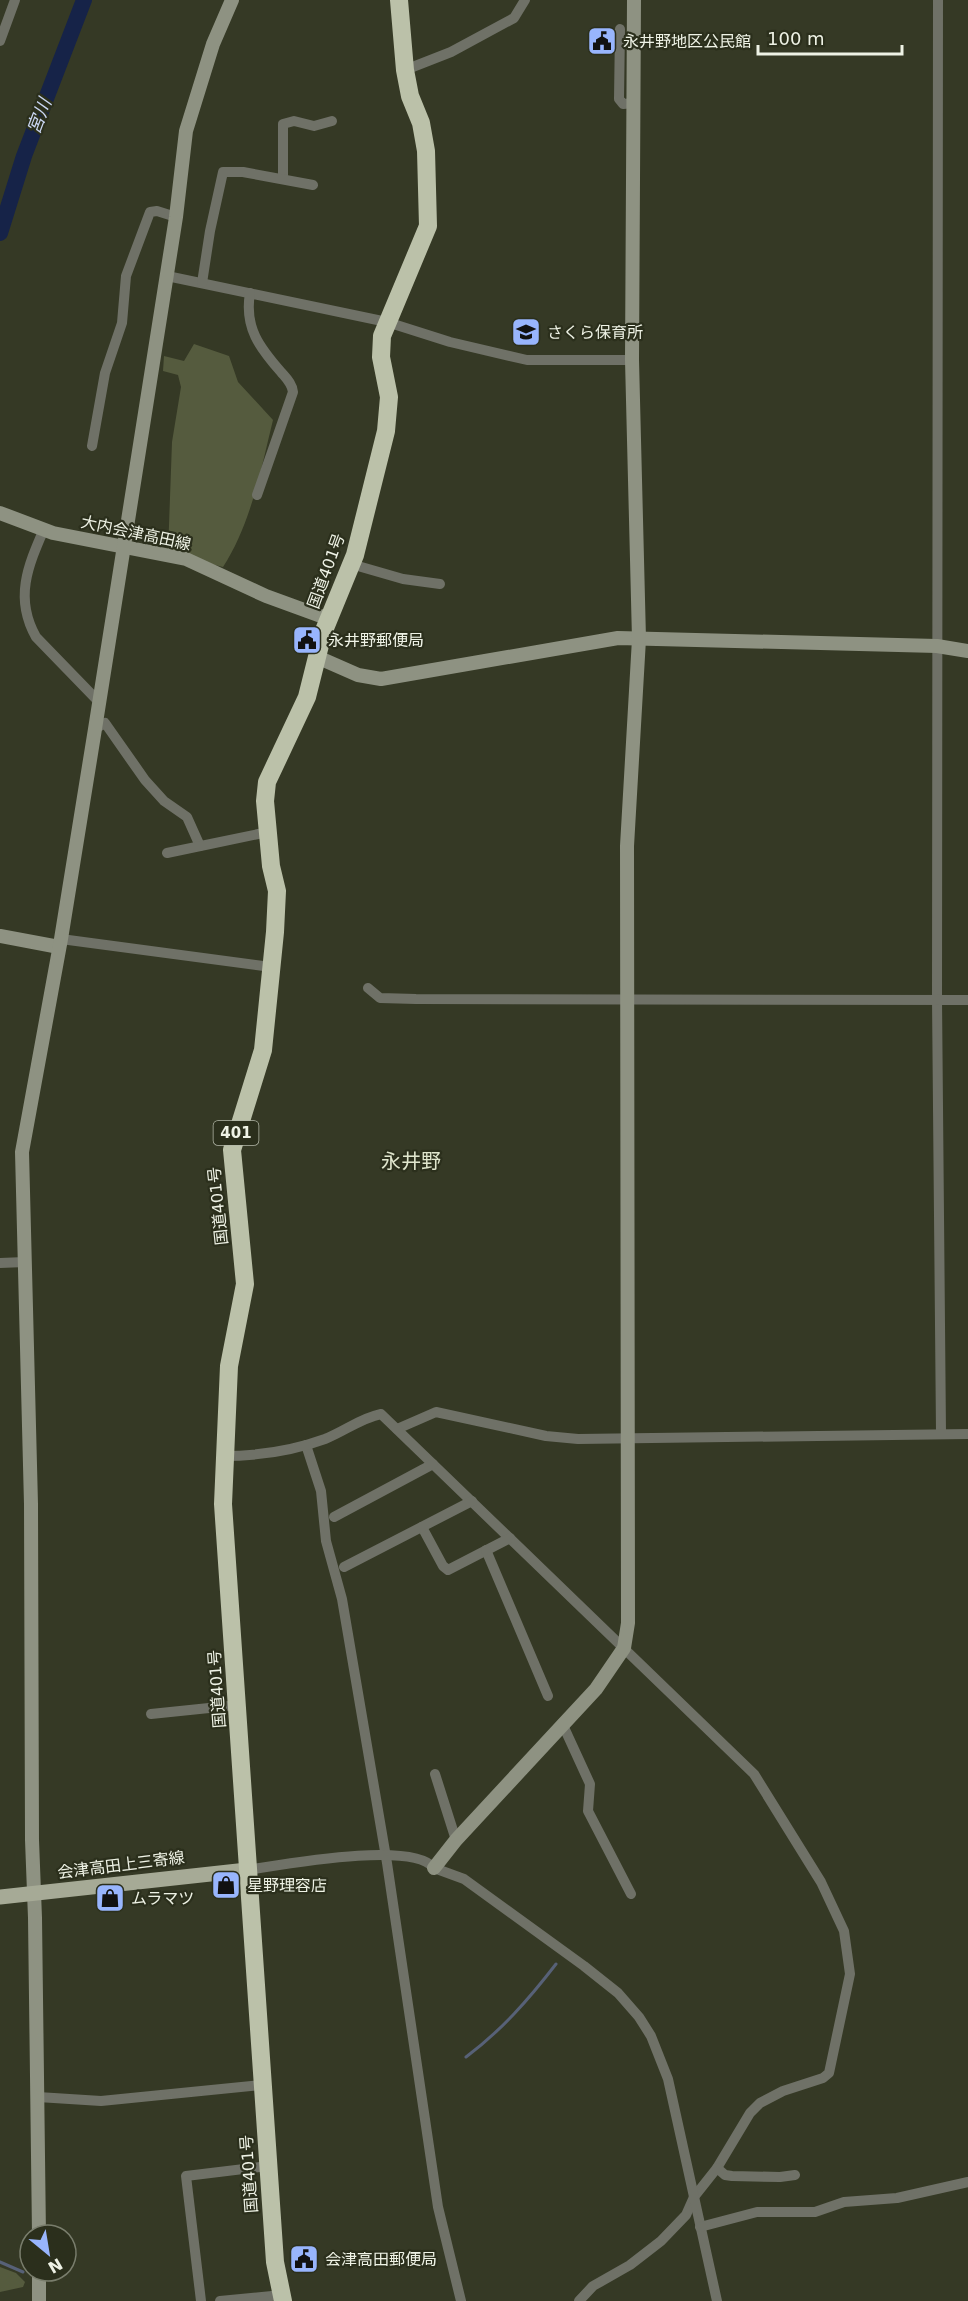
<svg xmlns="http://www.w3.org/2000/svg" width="968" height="2301" viewBox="0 0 968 2301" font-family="'DejaVu Sans','Noto Sans JP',sans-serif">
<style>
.green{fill:#555b3e}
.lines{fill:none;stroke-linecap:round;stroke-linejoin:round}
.stream{stroke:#576177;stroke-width:3}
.river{stroke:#162348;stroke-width:16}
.street{stroke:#6f7167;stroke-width:10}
.secondary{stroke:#8e9282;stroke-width:14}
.primary{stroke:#a6aa96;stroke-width:15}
.highway{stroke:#bbc1a9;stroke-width:18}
.labels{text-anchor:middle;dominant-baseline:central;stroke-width:4.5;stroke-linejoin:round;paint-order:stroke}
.shield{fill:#2b2f1c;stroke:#b4b8a9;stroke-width:1.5}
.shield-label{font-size:15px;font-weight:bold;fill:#eef2e5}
.poi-label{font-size:16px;fill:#eef2e5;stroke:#2b2f1c;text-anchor:start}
.street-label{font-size:16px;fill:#eef2e5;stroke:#2b2f1c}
.water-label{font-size:18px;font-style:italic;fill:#cad6f2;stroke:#2b2f1c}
.quarter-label{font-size:20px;fill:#e0e6cd;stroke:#2b2f1c}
</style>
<rect width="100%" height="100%" fill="#353925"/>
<g class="green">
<path d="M194,344l35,12 9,26 35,38c-12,49 -22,104 -50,147l-55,-14 4,-111 9,-55 -3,-12 -15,-4 1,-15 20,5z"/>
<path d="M0,2267l16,6 9,9 -2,5 -23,5z"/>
</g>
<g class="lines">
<g class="stream">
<path d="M466,2057c36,-27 63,-58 90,-93"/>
<path d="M0,2262l23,10"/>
</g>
<path class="river" d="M0,233l24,-77 60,-156"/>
<g class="street">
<path d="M938,0l-1,999 4,434"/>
<path d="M620,29l-1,70 4,5 12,-1"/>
<path d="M0,41l15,-41"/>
<path d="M405,70l46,-18 63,-34 11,-18"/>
<path d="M283,179v-55l11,-3 20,5 18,-5"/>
<path d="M167,276l220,46 63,20 77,18h105"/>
<path d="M202,283l8,-52 13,-59h20l70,13"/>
<path d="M250,293c-6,35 10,55 31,79 5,6 11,11 12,20l-36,103"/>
<path d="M92,446l13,-73 17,-50 4,-47 24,-64 7,-1 19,6"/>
<path d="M44,529c-16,37 -30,69 -8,108l63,65"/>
<path d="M351,564l52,15 37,5"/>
<path d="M95,729l10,-6 40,57 19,21 23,16 13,29"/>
<path d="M167,853l101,-21"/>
<path d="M61,939l210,28"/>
<path d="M368,988l12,10 36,1 552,1"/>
<path d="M0,1263l25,-1"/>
<path d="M397,1429l39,-17 110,24 32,3 390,-5"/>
<path d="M306,1445l15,46 5,50 16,58 45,264 51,344 23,94"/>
<path d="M223,1456c35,0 69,-5 102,-17 20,-8 36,-21 56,-25l373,360 67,108 23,49 6,43 -21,99 -6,5 -40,13 -23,12 -10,10 -33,55 -23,29 -8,18 -25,26 -31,24 -37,21 -14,15"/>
<path d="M334,1517l99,-53"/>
<path d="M422,1527l21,39 5,4 62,-32"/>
<path d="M486,1550l62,146"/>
<path d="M344,1567l128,-66"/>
<path d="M151,1714l87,-9"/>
<path d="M562,1723l28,61 -2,27 43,83"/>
<path d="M435,1774l21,66"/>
<path d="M247,1870c34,-5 165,-30 187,-2l30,11 120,87 34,27 21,24 12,19 17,43 49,222"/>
<path d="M38,2097l63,4 161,-16"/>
<path d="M717,2168l8,7 7,1 48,1 15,-2"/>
<path d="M700,2227l57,-15h58l29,-10 53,-4 71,-16"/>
<path d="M201,2301l-15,-125 82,-10"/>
<path d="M220,2301l62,-6"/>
</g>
<g class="secondary">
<path d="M0,513l53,20 133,26 80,37 63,23"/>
<path d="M317,657l41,18 23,4 237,-41 319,8 31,5"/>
<path d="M0,936l59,11"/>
<path d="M434,1868l22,-28 140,-151 28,-41 4,-25 -1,-777 12,-207 -7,-279 2,-360"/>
<path d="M39,2235l-4,-317 -3,-78 -1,-336 -9,-352 39,-213 34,-210 81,-512 10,-86 27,-87 19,-44"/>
<path d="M39,2301v-30"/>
</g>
<path class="primary" d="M0,1897l247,-27"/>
<path class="highway" d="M283,2301l-8,-39 -52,-758 6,-138 16,-82 -13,-134 31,-100 12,-118 2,-41 -6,-25 -6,-65 2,-19 40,-85 16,-64 32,-78 31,-124 3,-34 -8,-40 1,-21 46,-110 -2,-75 -5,-28 -11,-27 -5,-26 -6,-70"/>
</g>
<defs>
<g id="civic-square" transform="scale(1.5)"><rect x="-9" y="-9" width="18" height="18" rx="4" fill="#98b5fd" stroke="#2b2f1c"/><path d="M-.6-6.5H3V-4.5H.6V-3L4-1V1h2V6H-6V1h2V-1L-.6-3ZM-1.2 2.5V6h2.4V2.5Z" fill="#111"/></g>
<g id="school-square" transform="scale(1.5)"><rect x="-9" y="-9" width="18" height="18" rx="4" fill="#98b5fd" stroke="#2b2f1c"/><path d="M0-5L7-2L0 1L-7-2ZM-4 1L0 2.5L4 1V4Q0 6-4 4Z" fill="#111"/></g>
<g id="shop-square" transform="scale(1.5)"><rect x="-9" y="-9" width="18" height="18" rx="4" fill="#98b5fd" stroke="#2b2f1c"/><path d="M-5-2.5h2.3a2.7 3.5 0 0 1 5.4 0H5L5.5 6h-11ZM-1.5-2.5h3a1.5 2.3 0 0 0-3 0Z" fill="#111"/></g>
</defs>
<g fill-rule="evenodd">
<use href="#civic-square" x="602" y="41"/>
<use href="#school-square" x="526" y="332"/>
<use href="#civic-square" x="307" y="640"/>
<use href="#shop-square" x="226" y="1885"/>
<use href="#shop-square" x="110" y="1898"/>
<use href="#civic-square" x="304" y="2259"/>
</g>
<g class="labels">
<rect class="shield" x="213.5" y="1121" width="45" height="24" rx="4.5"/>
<g class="shield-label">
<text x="236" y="1133">401</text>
</g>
<g class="poi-label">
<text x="623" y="41">永井野地区公民館</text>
<text x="547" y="332">さくら保育所</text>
<text x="328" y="640">永井野郵便局</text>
<text x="247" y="1885">星野理容店</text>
<text x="131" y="1898">ムラマツ</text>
<text x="325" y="2259">会津高田郵便局</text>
</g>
<g class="street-label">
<text transform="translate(136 533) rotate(12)">大内会津高田線</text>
<text transform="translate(326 571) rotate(-70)">国道401号</text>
<text transform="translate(218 1206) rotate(-96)">国道401号</text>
<text transform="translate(217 1689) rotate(-94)">国道401号</text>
<text transform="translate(121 1865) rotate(-7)">会津高田上三寄線</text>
<text transform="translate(249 2174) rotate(-94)">国道401号</text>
</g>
<g class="water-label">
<text transform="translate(39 116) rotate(-69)">宮川</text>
</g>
<g class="quarter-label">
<text x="411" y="1161">永井野</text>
</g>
</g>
<g transform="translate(48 2253) rotate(150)"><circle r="28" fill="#2b2f1c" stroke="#797d6c" stroke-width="1.5"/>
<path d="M0-4.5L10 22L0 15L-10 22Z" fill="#98b5fd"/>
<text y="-9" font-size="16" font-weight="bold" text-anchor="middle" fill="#eef2e5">N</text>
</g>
<path d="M758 45v9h144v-9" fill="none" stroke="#eef2e5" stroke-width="3"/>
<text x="767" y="45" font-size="18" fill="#eef2e5" stroke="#2b2f1c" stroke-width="4.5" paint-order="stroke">100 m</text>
</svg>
